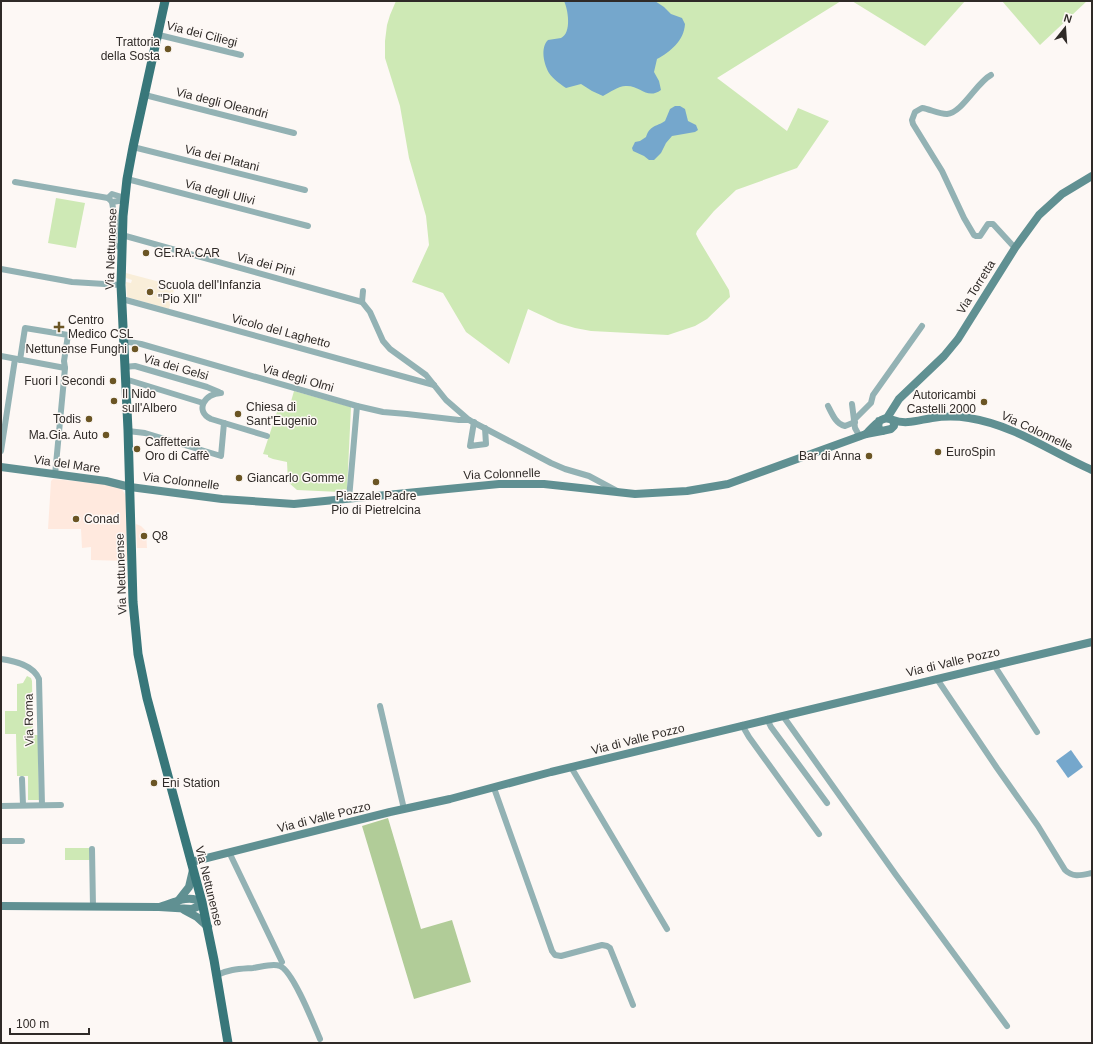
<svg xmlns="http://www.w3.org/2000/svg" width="1093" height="1044" viewBox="0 0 1093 1044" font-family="Arial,sans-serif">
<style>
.built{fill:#ffe9de}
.education{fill:#f9eed9}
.green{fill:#cee9b5}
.forest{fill:#b1cc98}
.water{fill:#75a7cc}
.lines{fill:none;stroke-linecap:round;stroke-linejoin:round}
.street{stroke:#93b2b4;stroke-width:6}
.secondary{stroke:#609092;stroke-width:8}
.primary{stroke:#38777a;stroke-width:9}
.poi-dot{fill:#6b5524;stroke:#fdf8f5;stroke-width:1.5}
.labels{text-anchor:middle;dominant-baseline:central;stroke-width:3;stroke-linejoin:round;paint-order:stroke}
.street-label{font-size:12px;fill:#2f2a27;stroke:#fdf8f5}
.poi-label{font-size:12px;fill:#2f2a27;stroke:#fdf8f5;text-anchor:start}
</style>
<rect width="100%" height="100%" fill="#fdf8f5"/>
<g class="built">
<path d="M53,479l53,5 15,4 4,6 1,5 1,62 -36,-1v-13l-9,1 -1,-19h-33l3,-48z"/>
<path d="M136,524l5,2 5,5 1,17h-10z"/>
</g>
<path class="education" d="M126,273l49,13 -6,23 -42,-12 -1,-15 5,1 1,-3 -6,-2z"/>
<g class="green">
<path d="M396,1h445l-124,77 70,53 11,-23 31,13 -32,47 -61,22 -22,21 -17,20 -1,3 3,6 30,50 1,7 -23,22 -12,7 -27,9 -77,-4 -16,-3 -17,-5 -30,-14 -19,55 -43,-32 -23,-39 -31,-11 17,-37 -3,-29 -17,-58 -9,-52 -15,-48v-17l2,-16 3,-10z"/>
<path d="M852,1h113l-40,45z"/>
<path d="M1002,1h85l-47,44z"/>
<path d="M56,198l29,5 -9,45 -28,-5z"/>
<path d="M294,391l57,16 -4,83 -4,-1 -3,3 -43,-2 -9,-8 -1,-20 -14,-3 -5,-2v-2l-5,-1 15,-45 10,3z"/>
<path d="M27,676l4,2 1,3 1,54h5l1,65h-11v-24h-11l-1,-42h-11v-23h12v-27l6,-1z"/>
<rect x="65" y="848" width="25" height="12"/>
</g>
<path class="forest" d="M388,818l33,111 31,-9 19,62 -57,17 -52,-173z"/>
<g class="water">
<path d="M564,1h91l9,6 7,7 11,4 3,6c-1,17 -15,28 -28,35l-3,13 5,9 2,9c-14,10 -20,-4 -34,-4 -7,-1 -17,6 -24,10l-11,-5 -11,-7 -15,4c-6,-4 -13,-9 -17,-15 -5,-9 -9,-25 -1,-33 4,-1 9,-1 13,-2 11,-5 7,-29 3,-37z"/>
<path d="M675,106h5l5,3 3,12 8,4 2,5 -3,2 -23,4 -6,7 -5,10 -7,7h-5l-5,-4 -11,-5 -1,-3 3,-6 5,-1 6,-4c4,-12 10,-10 19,-16l5,-12z"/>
<path d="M1071,750l12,17 -15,11 -12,-17z"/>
</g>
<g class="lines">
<g class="street">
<path d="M159,35l82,20"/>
<path d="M991,75c-14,7 -29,38 -44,39 -9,0 -17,-5 -25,-6l-7,4 -3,8 1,4 29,47 22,47 10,17 2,1h4l8,-12h5l22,24"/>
<path d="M145,95l149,38"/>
<path d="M133,147l172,43"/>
<path d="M127,179l181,47"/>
<path d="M15,182l93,16"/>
<path d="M125,200l-13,2 -4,-4 4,-4 13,4"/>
<path d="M112,202l3,18 -1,25 8,3"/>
<path d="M122,235l240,67 8,10 13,29 7,8 36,26 20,25 23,20 82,43 14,6 24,7 28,15"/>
<path d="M1,269l71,13 49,3"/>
<path d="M122,299l312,86"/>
<path d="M362,302l1,-11"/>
<path d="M123,341l18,3 216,62 26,6 24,2 52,6h10"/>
<path d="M1,356l64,12"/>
<path d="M20,360l5,-32 43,7 -4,26 1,7 -10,107"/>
<path d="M124,367l11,-1 72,21 12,5"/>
<path d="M125,379l78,24"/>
<path d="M221,393c-16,0 -27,18 -10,26l56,17"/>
<path d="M852,404l3,24 5,9"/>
<path d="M828,406c4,8 8,18 17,20l10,-4"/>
<path d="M854,420l17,-17 2,-8 49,-69"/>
<path d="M474,422l-4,24 16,-2 -1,-16"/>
<path d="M128,431l17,2 76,23 3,-33"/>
<path d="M1,451l14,-92"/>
<path d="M349,499l8,-93"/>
<path d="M1,659c14,2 32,6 38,20l3,126"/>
<path d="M994,665l43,67"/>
<path d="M937,679l60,89 41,58 27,44c8,8 17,5 27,3"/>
<path d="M380,706l24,103"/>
<path d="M783,716l113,159 111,151"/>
<path d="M767,719l4,8 56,76"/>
<path d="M742,725l7,12 70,97"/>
<path d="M571,767l96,162"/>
<path d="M22,779l1,26"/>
<path d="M494,788l58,163 3,4 6,1 41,-11 5,1 3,2 23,57"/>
<path d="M1,806l60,-1"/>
<path d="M1,841h21"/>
<path d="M92,849l1,58"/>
<path d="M229,852l53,110"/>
<path d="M217,975c12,-6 23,-6 36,-7 8,-1 20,-5 27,-2 13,5 34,59 40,73"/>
</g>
<g class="secondary">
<path d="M887,418l12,-19 45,-43 14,-17 57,-91 24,-33 23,-21 30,-18"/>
<path d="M893,420c13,5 26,0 39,-2 12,-2 25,-2 37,0 45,7 82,34 123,52"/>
<path d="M866,434c7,-7 19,-23 28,-12v4l-3,3 -9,2 -4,-3 1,-7"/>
<path d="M1,467l105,14 24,6 92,12 72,5 205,-20h45l91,10 52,-3 41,-7 138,-50 16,-3"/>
<path d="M191,862l199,-50 60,-13 101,-27 232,-56 309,-74"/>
<path d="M178,901l11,-14 4,-17"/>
<path d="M1,906l158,1 33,2 7,-3 3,-4c-14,-8 -29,1 -43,5"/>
<path d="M184,910l13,7 11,10"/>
</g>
<path class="primary" d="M165,1l-32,146 -6,32 -4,37 -2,69 7,145 5,172 5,52 9,44 55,204 12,58 14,83"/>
</g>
<g class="poi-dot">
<circle cx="168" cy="49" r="4"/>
<circle cx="146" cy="253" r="4"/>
<circle cx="150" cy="292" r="4"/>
<path d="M57 321h4v4h4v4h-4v4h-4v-4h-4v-4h4z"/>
<circle cx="135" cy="349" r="4"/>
<circle cx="113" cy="381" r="4"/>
<circle cx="114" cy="401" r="4"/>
<circle cx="984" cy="402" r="4"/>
<circle cx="238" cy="414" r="4"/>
<circle cx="89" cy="419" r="4"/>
<circle cx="106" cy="435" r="4"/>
<circle cx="137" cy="449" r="4"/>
<circle cx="938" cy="452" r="4"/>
<circle cx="869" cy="456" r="4"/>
<circle cx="239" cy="478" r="4"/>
<circle cx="376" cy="482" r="4"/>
<circle cx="76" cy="519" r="4"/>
<circle cx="144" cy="536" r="4"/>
<circle cx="154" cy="783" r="4"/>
</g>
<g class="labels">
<g class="street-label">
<text transform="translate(202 34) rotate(14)">Via dei Ciliegi</text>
<text transform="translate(222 103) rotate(14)">Via degli Oleandri</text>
<text transform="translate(222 158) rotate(14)">Via dei Platani</text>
<text transform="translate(220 192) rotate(14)">Via degli Ulivi</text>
<text transform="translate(111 249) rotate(-88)">Via Nettunense</text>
<text transform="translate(266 264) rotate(15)">Via dei Pini</text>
<text transform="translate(976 287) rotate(-58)">Via Torretta</text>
<text transform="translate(281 331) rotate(15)">Vicolo del Laghetto</text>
<text transform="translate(176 367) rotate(16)">Via dei Gelsi</text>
<text transform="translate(298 378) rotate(16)">Via degli Olmi</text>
<text transform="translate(1037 431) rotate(25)">Via Colonnelle</text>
<text transform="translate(67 464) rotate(8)">Via del Mare</text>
<text transform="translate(502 474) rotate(-2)">Via Colonnelle</text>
<text transform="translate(181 481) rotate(7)">Via Colonnelle</text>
<text transform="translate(121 574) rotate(-92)">Via Nettunense</text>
<text transform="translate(953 662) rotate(-13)">Via di Valle Pozzo</text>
<text transform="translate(29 720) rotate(-91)">Via Roma</text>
<text transform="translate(638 739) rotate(-14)">Via di Valle Pozzo</text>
<text transform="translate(324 817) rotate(-14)">Via di Valle Pozzo</text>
<text transform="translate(209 886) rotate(76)">Via Nettunense</text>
</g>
<g class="poi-label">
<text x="160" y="42" text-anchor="end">Trattoria<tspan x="160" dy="14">della Sosta</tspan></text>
<text x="154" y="253">GE.RA.CAR</text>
<text x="158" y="285">Scuola dell'Infanzia<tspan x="158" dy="14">"Pio XII"</tspan></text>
<text x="68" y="320">Centro<tspan x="68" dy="14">Medico CSL</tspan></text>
<text x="127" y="349" text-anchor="end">Nettunense Funghi</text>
<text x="105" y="381" text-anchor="end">Fuori I Secondi</text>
<text x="122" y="394">Il Nido<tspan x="122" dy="14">sull'Albero</tspan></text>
<text x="976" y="395" text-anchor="end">Autoricambi<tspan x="976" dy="14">Castelli 2000</tspan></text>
<text x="246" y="407">Chiesa di<tspan x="246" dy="14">Sant'Eugenio</tspan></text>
<text x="81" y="419" text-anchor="end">Todis</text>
<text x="98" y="435" text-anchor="end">Ma.Gia. Auto</text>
<text x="145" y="442">Caffetteria<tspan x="145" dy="14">Oro di Caffè</tspan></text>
<text x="946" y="452">EuroSpin</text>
<text x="861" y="456" text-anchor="end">Bar di Anna</text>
<text x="247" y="478">Giancarlo Gomme</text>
<text x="376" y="496" text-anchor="middle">Piazzale Padre<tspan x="376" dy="14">Pio di Pietrelcina</tspan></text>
<text x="84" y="519">Conad</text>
<text x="152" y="536">Q8</text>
<text x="162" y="783">Eni Station</text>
</g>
</g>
<rect width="1093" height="1044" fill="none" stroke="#2f2a27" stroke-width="4"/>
<g transform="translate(1065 28) rotate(17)" stroke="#fdf8f5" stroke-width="3" paint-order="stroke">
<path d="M0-3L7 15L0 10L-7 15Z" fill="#2f2a27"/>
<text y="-6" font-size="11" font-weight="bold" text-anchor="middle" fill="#2f2a27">N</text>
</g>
<path d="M10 1028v6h79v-6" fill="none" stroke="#2f2a27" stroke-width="2"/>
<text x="16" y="1028" font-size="12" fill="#2f2a27" stroke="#fdf8f5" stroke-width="3" paint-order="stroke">100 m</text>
</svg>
